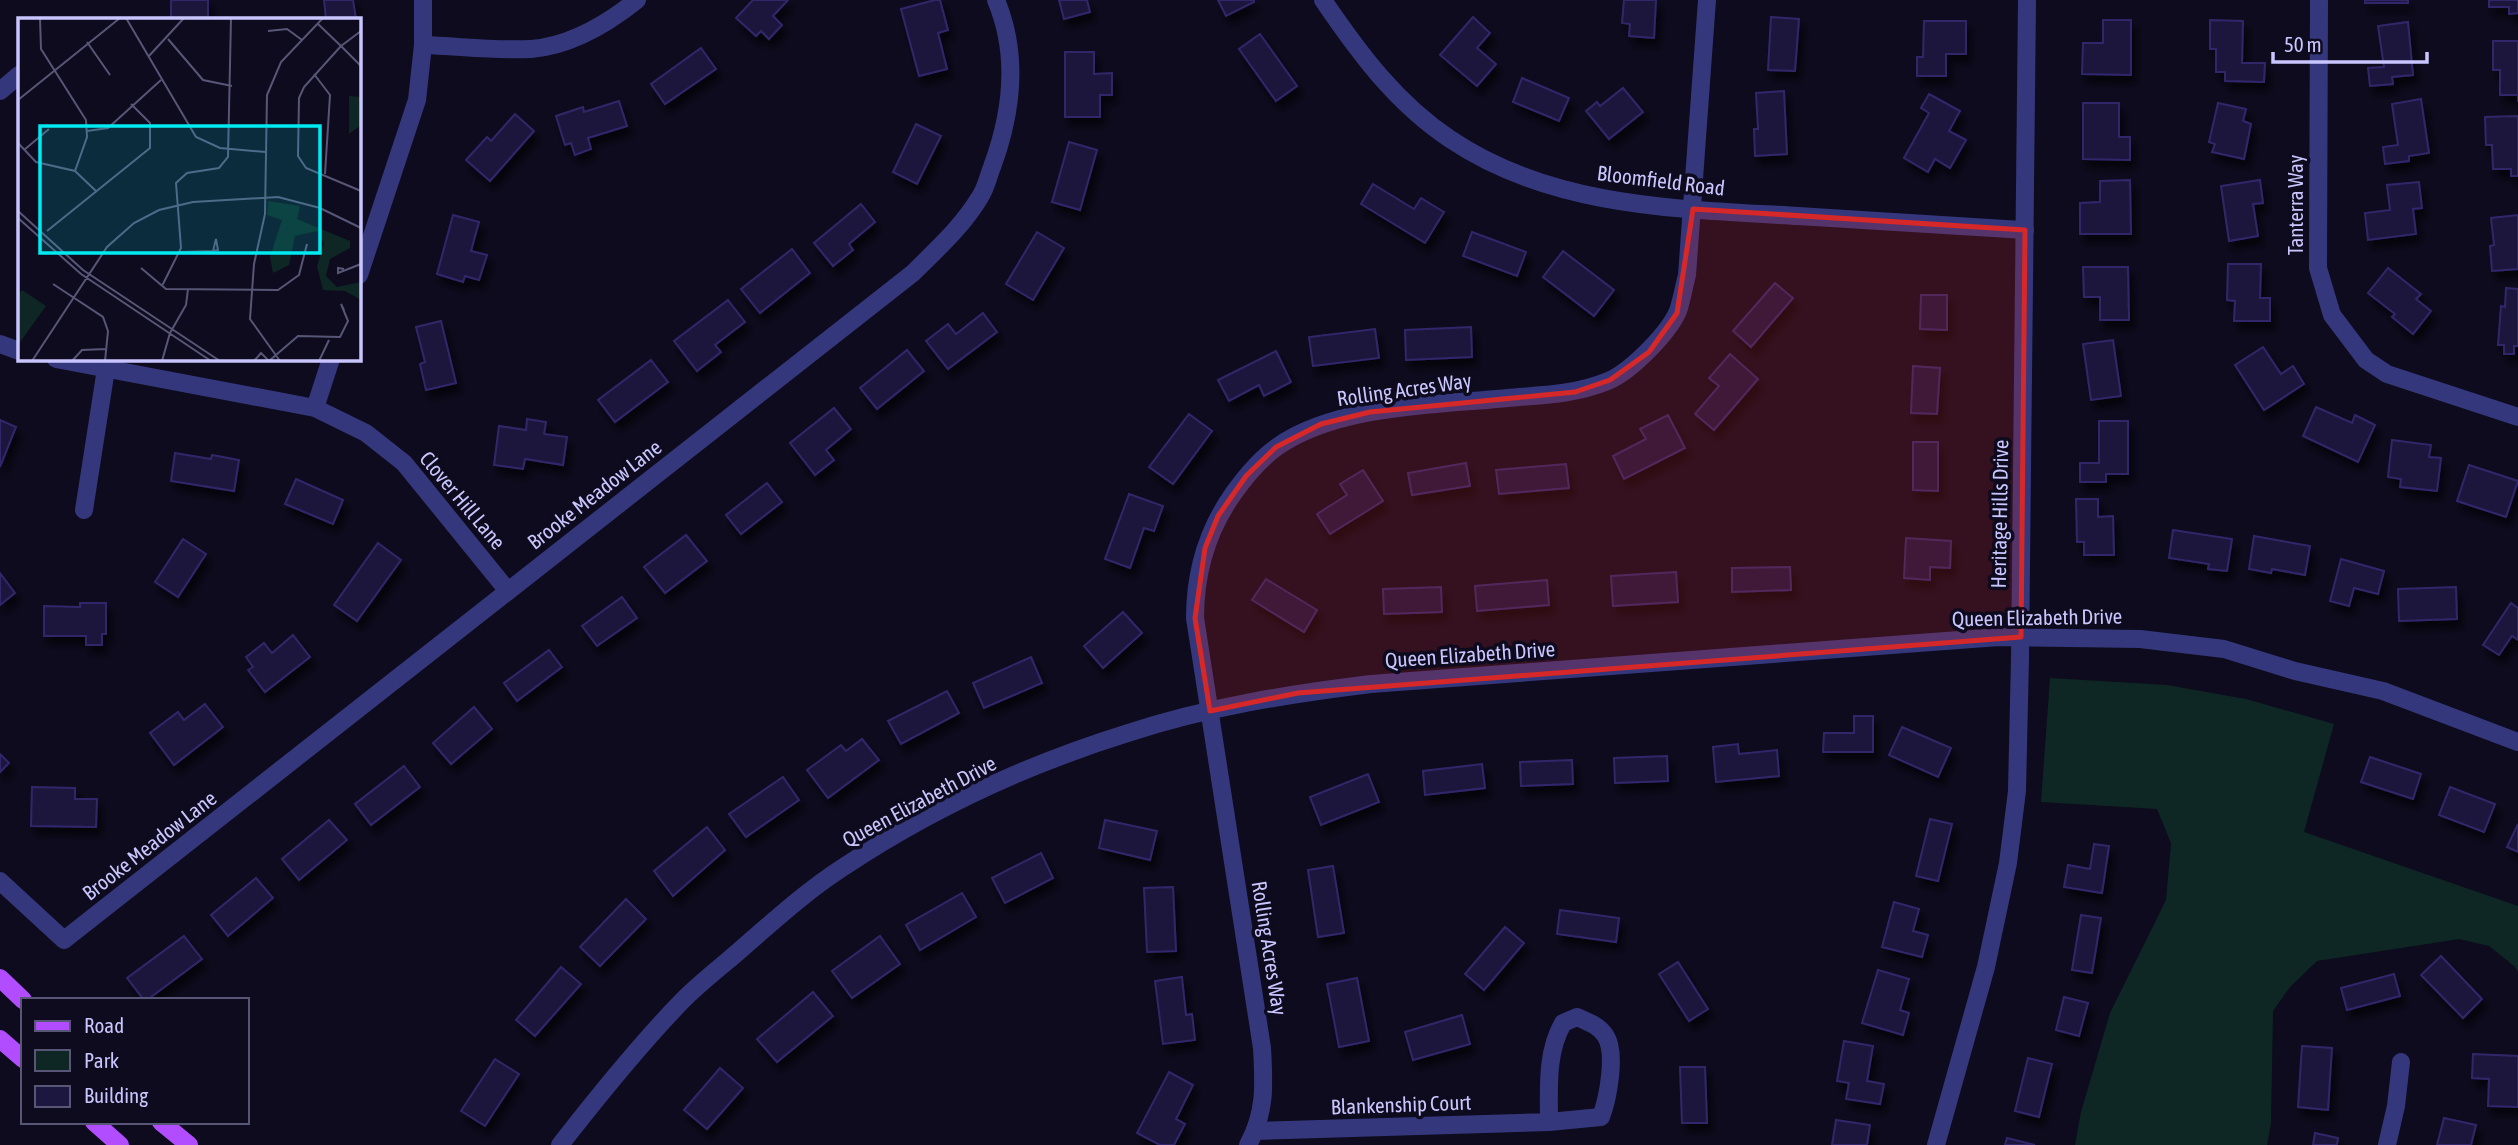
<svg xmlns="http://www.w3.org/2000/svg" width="2518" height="1145" viewBox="0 0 2518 1145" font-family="'Asap Condensed',sans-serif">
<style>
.green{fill:#0e2724}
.building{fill:#1c173e;stroke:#31286a;stroke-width:2;filter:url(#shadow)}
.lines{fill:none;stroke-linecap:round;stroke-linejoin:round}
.minor{stroke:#35377d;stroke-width:18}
.major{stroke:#b14dff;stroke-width:18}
.marked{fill:#d62828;fill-opacity:0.2;stroke:#d62828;stroke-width:5;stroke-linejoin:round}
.labels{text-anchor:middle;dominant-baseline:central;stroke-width:7;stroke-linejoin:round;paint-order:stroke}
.street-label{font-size:21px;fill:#c9c6ff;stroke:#0d0b1d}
.inset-road{fill:none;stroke:#585677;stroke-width:2}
.view{fill:#00eaf1;fill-opacity:0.15;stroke:#00eaf1;stroke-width:3.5}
.inset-edge{fill:none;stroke:#c9c6ff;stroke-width:3.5}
</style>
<defs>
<filter id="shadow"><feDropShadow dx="4.5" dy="8" stdDeviation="3.5" flood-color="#0009"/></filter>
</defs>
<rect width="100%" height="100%" fill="#0d0b1d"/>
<path class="green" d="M2050,678l117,7 79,14 88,25 -30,108 214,74v66l-4,-6 -25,-20 -30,-7 -142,22 -27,26 -17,24 -2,112 -4,22h-192l6,-33 29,-99 56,-113 5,-57 -14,-34 -116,-7z"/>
<g class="building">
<rect x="171" y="0" width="37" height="19"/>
<path d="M324,0h29l3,19h-30z"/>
<path d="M753,0h35l-15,16 9,9 -13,14 -8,-8 -5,5 -20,-18z"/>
<path d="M935,0h5l8,30 -10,3 9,36 -28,7 -18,-67z"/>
<path d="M1059,0h28l3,12 -26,7z"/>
<path d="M1218,0h36v2l-28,14z"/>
<path d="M1624,0h32l-2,38 -25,-2 1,-12 -8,-1z"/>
<rect x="2365" y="0" width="43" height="3"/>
<path d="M2489,0h29v13l-9,1v-7h-20z"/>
<path d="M1473,17l17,16 -13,15 19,16 -19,22 -37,-31z"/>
<path d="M1771,17l28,2 -4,52 -27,-1z"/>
<path d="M2103,20h28v55l-49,-1 1,-31h20z"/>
<path d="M2210,20l33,1 -1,42h23l-1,19 -39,-1v-9h-9v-23h-6z"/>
<path d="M1924,21h42v33h-20v22h-29v-19h6z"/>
<path d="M2408,22l5,53 -21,2 1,7 -23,2 -2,-18 16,-1 -6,-41z"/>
<path d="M1260,34l37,52 -21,15 -37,-52z"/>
<path d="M2493,41h25v61v-7h-18v-25h-7z"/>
<path d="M701,48l15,21 -51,35 -14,-20z"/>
<path d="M1065,52h29v22l18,-1v22h-12v22h-35z"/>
<path d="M1522,78l47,20 -10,23 -46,-19z"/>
<path d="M1623,88l20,24 -34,27 -23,-28 11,-9 3,4z"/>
<path d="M1784,91l3,63 -32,2 -1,-27h4l-2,-36z"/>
<path d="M1929,94l31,17 -11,20 17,9 -16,28 -15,-9 -7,13 -24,-14 25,-45 -8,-5z"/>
<path d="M2421,99l8,54 -20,3v5l-24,3 -2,-17 15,-2 -6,-41z"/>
<path d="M619,101l8,25 -39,12 3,11 -16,6 -4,-12 -6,2 -9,-29 27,-9 1,5z"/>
<path d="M2083,103h36v34h11v23l-47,-1z"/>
<path d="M2218,103l28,6 -3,12 8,3 -7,35 -32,-7 3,-8 -6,-2z"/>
<path d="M515,114l19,17 -44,50 -24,-21 21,-23 4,4z"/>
<path d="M2518,116v60h-7v-7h-18l-1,-24h-6l-1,-28z"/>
<path d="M916,124l25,12 -24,48 -24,-12z"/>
<path d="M1069,142l28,8 -17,60 -28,-8z"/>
<path d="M2130,180l1,54h-51v-31l20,-1v-21z"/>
<path d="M2260,180l3,23 -10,1 5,32 -29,5 -8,-55z"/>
<path d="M2419,182l3,26 -9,1 3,25 -48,6 -3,-27 25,-3 -3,-25z"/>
<path d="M1373,184l41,25 7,-11 23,14 -19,31 -64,-39z"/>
<path d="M861,204l14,18 -26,22 4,6 -20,16 -19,-23z"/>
<path d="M453,215l26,7 -8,29 16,4 -8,25 -14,-4 -2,6 -26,-8z"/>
<path d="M2518,215v54l-26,2 -2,-25 4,-1 -3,-27z"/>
<path d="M1037,232l27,16 -31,52 -27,-16z"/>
<path d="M1472,232l54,20 -9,24 -54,-20z"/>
<path d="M792,249l18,24 -50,40 -19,-24z"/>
<path d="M1563,251l51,39 -20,26 -51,-39z"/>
<path d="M2228,264h33l-1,34h10v23h-36l1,-20 -8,-1z"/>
<path d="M2083,267h45l1,53h-29v-23h-16z"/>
<path d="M2388,268l33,26 -5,5 15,12 -18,23 -21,-17 3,-3 -27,-21z"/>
<path d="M1775,283l18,15 -42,49 -18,-16z"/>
<path d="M2506,288l12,1v57h-4v8h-10v-9h-6l3,-39 4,1z"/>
<path d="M1921,295h26v35l-27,-1z"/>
<path d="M728,300l17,22 -30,23 6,7 -24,19 -23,-30z"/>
<path d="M983,313l14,19 -49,37 -22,-28 22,-17 8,10z"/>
<path d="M441,321l15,62 -30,7 -6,-26 5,-2 -9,-35z"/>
<path d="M1471,327l1,30 -66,3 -1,-30z"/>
<path d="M1375,329l4,29 -66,8 -4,-29z"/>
<path d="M2113,340l8,56 -30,4 -8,-56z"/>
<path d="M2263,347l18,27 12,-8 11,18 -40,26 -29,-45z"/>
<path d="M907,350l17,21 -47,38 -17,-21z"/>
<path d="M1276,351l15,31 -27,14 -5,-11 -30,16 -11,-21z"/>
<path d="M1730,354l28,25 -44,51 -19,-16 24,-28 -10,-8z"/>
<path d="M651,360l17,22 -53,40 -17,-22z"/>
<path d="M1913,366l27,2 -3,46 -26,-1z"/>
<path d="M2316,407l36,16 3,-8 20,10 -17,37 -55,-26z"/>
<path d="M834,408l17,21 -25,21 8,10 -19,15 -25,-32z"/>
<path d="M1189,414l23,17 -39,53 -24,-17z"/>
<path d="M1668,415l17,33 -61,31 -11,-23 33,-17 -6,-10z"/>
<path d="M527,419l19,3 -2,12 23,3 -4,28 -38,-6 -2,10 -29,-4 5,-39 27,4z"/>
<path d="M0,420l16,7 -16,40z"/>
<path d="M2099,421h29v53h-22v8h-26v-19h19z"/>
<path d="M2392,440l39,5 -2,12 12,1 -4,33 -37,-4 1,-8 -13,-2z"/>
<path d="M1913,442h25v49l-25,-1z"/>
<path d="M175,453l36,6 1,-4 27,5 -5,31 -63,-10z"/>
<path d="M1466,463l4,23 -58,9 -4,-22z"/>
<path d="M1566,464l3,24 -70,6 -3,-24z"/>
<path d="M2469,465l49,16 -12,36 -49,-16z"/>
<path d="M1363,470l20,31 -53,33 -13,-20 30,-19 -7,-11z"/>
<path d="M296,479l47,21 -10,24 -48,-20z"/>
<path d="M767,483l15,19 -41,32 -15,-19z"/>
<path d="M1129,494l34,12 -9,25 -10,-3 -14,40 -25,-9z"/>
<path d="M2076,499h22v18l15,-1 1,39h-30v-13h-7z"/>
<path d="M2173,530l59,9 -5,32 -19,-2 1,-5 -40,-6z"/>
<path d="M686,535l21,26 -42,32 -21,-26z"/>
<path d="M2254,536l56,10 -5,29 -33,-6 -1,4 -22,-4z"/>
<path d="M1906,538l45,3 -1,27 -20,-1v13l-26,-2z"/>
<path d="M183,539l23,15 -28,43 -23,-15z"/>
<path d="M378,543l23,17 -44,61 -23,-16z"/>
<path d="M2341,559l43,12 -6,23 -24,-6 -5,18 -19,-5z"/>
<path d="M1790,567l1,23 -59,2v-24z"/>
<path d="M1676,572l2,30 -65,4 -2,-30z"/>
<path d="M0,573l15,20 -15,12z"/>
<path d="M1266,579l51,31 -13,22 -52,-32z"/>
<path d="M1547,580l2,25 -72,6 -2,-25z"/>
<path d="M1441,587l1,25 -58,2 -1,-25z"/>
<path d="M2456,587l1,32 -58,2 -1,-32z"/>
<path d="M622,597l15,21 -40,28 -15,-20z"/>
<path d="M80,603h26v31h-4v11h-16v-9h-42v-30l36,1z"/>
<path d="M2511,603l7,5v32l-6,-4 -13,19 -16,-10z"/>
<path d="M1123,612l19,21 -39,35 -19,-22z"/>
<path d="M293,635l17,22 -45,35 -17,-22 5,-3 -7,-10 18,-14 8,10z"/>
<path d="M549,650l13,17 -45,34 -13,-18z"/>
<path d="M1031,657l11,26 -58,25 -11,-25z"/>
<path d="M947,691l12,22 -58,31 -13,-23z"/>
<path d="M205,704l18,23 -49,38 -24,-32 28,-21 6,8z"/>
<path d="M474,707l18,22 -41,35 -18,-21z"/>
<path d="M1854,716h19v36h-50l1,-19h30z"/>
<path d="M1902,727l49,21 -13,29 -49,-22z"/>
<path d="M862,739l17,21 -51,38 -21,-28 34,-25 5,6z"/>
<path d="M1738,744l1,10 38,-4 2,26 -63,6 -3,-35z"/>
<path d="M0,754l9,9 -9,9z"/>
<path d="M1667,756l1,25 -53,2 -1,-25z"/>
<path d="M2370,757l51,17 -8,25 -52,-17z"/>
<path d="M1572,760l1,24 -52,2 -1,-24z"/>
<path d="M1482,764l3,24 -60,7 -2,-24z"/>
<path d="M404,766l16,21 -49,38 -16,-21z"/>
<path d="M1368,774l11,28 -58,23 -11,-28z"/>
<path d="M783,777l16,23 -53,37 -17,-23z"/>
<path d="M32,787l43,1v11h22l-1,28 -65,-1z"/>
<path d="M2450,787l45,17 -11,28 -45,-17z"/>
<path d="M1930,819l22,5 -14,57 -22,-5z"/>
<path d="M329,820l18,20 -48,40 -17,-21z"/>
<path d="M1105,820l52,11 -7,29 -51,-12z"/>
<path d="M2518,824v28l-11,-5z"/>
<path d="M707,827l18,23 -52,46 -19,-25z"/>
<path d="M2094,844l15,2 -7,47 -38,-6 4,-22 22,4z"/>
<path d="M1041,853l12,25 -48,25 -13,-25z"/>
<path d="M1333,866l11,67 -26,4 -10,-67z"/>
<path d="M256,878l17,20 -45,38 -17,-21z"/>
<path d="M1173,887l3,64 -29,1 -3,-64z"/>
<path d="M962,893l14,24 -56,33 -14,-25z"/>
<path d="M626,899l20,20 -46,47 -20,-19z"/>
<path d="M1894,902l25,7 -6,22 15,4 -6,22 -40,-10z"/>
<path d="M1560,910l59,8 -3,24 -59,-8z"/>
<path d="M2081,915l20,3 -9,55 -20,-3z"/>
<path d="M1505,927l19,16 -40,47 -19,-16z"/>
<path d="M184,936l18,23 -55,41h-3l-17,-22z"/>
<path d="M880,936l20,28 -48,34 -20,-27z"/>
<path d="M2441,956l41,43 -19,19 -42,-43z"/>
<path d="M1678,962l30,47 -19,12 -30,-47z"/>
<path d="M561,967l20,17 -46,52 -19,-16z"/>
<path d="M1878,970l31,9 -9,31 9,3 -6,22 -41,-12z"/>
<path d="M2394,974l6,22 -53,14 -6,-22z"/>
<path d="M1182,977l4,38 6,-1 3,26 -32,4 -8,-63z"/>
<path d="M1357,978l12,63 -30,6 -12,-63z"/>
<path d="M813,992l20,24 -56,46 -20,-23z"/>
<path d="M2064,997l24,6 -9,33 -23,-6z"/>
<path d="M1462,1015l8,29 -57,16 -8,-28z"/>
<path d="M1844,1041l29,5 -6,35 17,3 -4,20 -34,-5 3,-16 -12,-2z"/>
<path d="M2302,1046l30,2 -4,62 -30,-3z"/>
<path d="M2473,1054l45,2v51l-30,-1 1,-27 -17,-1z"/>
<path d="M2028,1058l24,6 -13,53 -24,-6z"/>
<path d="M495,1059l24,15 -34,52 -24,-15z"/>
<path d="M1680,1067h25l2,56h-25z"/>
<path d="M720,1068l23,20 -36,41 -23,-19z"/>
<path d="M1169,1072l24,13 -17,34 9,5 -11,21h-14l-23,-12z"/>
<path d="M2444,1118l32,7 -5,20h-34z"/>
<path d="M1836,1120l34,5 -3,20h-35z"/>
<path d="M2315,1133l23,5 -1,7h-24z"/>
<path d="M2007,1138l28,7h-30z"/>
</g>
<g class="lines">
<g class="minor">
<path d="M1323,0c36,53 73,103 127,139 102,69 230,70 348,77 75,5 151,10 227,14"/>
<path d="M2319,0l-1,268 14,47 34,45 21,14 131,43"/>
<path d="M423,45c35,1 72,6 108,4 39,-3 76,-25 106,-49"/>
<path d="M0,91l19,-16"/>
<path d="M359,275l58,-175 6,-55v-45"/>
<path d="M0,344l19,7"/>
<path d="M56,359l259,49 51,25 38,30 104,128"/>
<path d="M315,408l16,-49"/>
<path d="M84,510l22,-141"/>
<path d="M0,881l64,59 849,-667c24,-24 49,-46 67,-76 6,-9 8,-20 12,-30 20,-54 27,-112 4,-167"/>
<path d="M1255,1131l294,-9 52,-5c7,-19 16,-65 4,-82 -7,-10 -17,-13 -28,-18l-14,6c-17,30 -14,65 -14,99"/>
<path d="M560,1145c39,-50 79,-100 123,-145 20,-20 43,-37 64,-56 30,-26 61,-54 95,-76 87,-58 186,-104 286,-135 79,-26 161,-39 243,-49l628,-47 141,2 84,10 71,22 88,20 135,51"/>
<path d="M1248,1145c18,-33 16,-61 14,-97l-67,-430c0,-45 12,-87 38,-124 12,-17 27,-35 44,-47 62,-44 168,-42 242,-50 30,-2 60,-4 89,-16 22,-9 60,-47 70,-70 4,-12 6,-25 9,-36l20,-275"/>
<path d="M1936,1145l50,-178 22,-104 9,-72 3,-133 7,-658"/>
<path d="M2387,1145l9,-39 5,-44"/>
</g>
<g class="major">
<path d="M0,978l23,22"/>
<path d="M0,1039l23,20"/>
<path d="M94,1122l26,23"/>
<path d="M161,1122l28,23"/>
</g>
</g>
<path class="marked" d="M1693,209l332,21 -4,407 -723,56 -88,18 -15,-93 10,-70 13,-32 28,-40 30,-29 45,-23 49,-12 205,-20 35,-12 39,-28 28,-39z"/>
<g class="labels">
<g class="street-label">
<text transform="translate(1661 180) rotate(7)">Bloomfield Road</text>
<text transform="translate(2295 205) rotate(-90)">Tanterra Way</text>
<text transform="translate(1404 389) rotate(-8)">Rolling Acres Way</text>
<text transform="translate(594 494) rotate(-38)">Brooke Meadow Lane</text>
<text transform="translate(463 500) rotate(50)">Clover Hill Lane</text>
<text transform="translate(1999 514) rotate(-89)">Heritage Hills Drive</text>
<text transform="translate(2037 617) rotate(-1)">Queen Elizabeth Drive</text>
<text transform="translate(1470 654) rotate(-4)">Queen Elizabeth Drive</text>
<text transform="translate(919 801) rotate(-28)">Queen Elizabeth Drive</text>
<text transform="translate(149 845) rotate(-38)">Brooke Meadow Lane</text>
<text transform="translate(1270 948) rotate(81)">Rolling Acres Way</text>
<text transform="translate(1401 1104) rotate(-2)">Blankenship Court</text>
</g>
</g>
<g transform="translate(18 18)">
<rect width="343" height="343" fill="#0d0b1d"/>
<path d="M331,78l12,1v28l-12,9zM250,183l32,5 -3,13 53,22v7l-20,11 -4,17 11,11 24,-5v18l-16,-9 -22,-1 -6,-24 7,-23 -7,-12 -22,5 -6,29 -16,8 -3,-16 12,-37 -15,-5zM4,272l24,16 -28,39v-50z" fill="#0e2724"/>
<path class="inset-road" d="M22,0l1,31 45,71 1,17 -12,34M108,0l70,119 24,11 46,4M300,6l23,22 -37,41 -5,11 -1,58 8,12 55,23M250,13l19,-2 15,11M343,13l-20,15 20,20M150,21l35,41 29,6M69,24l23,33M130,39l36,-39M296,56l16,21 -5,79M0,82l102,-82M69,113l21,-3 53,-48M0,125l18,19 39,9 22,21M6,132l25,-21M0,193l65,59 137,91M0,200l63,56 130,87M29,213l103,-83v-25l-19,-19M162,234l33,-1 5,-1 -2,-11 -3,12M123,250l25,21 112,1 21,-15 8,-31M326,251l-6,-1v5l23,-9M35,266l50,33 5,14 -3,30M144,268l19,-38 -5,-65 11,-10 32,-5 9,-11 3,-139M14,343l75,-114 27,-24 25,-13 34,-8 85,-5 42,11 41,20M54,343l10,-11 24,-1M144,343l8,-28 16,-28 2,-16M236,343l7,-8 8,8M251,343l29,-25 42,1 8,-16 -7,-17 3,6M262,343l-30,-42 4,-55 11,-50 2,-119 14,-33 42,-44M301,343l10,-21"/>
<path class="view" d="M22,108h280v127h-280z"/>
<rect width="343" height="343" class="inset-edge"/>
</g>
<rect x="21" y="998" width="228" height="126" fill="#0d0b1d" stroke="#585677" stroke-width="2"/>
<rect x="35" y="1021" width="35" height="10" fill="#b14dff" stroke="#585677" stroke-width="2"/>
<text x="84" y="1033" font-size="21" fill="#c9c6ff">Road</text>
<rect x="35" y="1050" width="35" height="21" fill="#0e2724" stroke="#585677" stroke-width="2"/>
<text x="84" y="1068" font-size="21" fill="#c9c6ff">Park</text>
<rect x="35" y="1086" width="35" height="21" fill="#1c173e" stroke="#585677" stroke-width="2"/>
<text x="84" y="1103" font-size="21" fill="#c9c6ff">Building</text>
<path d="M2273 52v10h154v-10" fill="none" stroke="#c9c6ff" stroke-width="3.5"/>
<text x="2284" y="52" font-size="21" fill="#c9c6ff" stroke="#0d0b1d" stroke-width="5" paint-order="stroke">50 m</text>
</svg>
